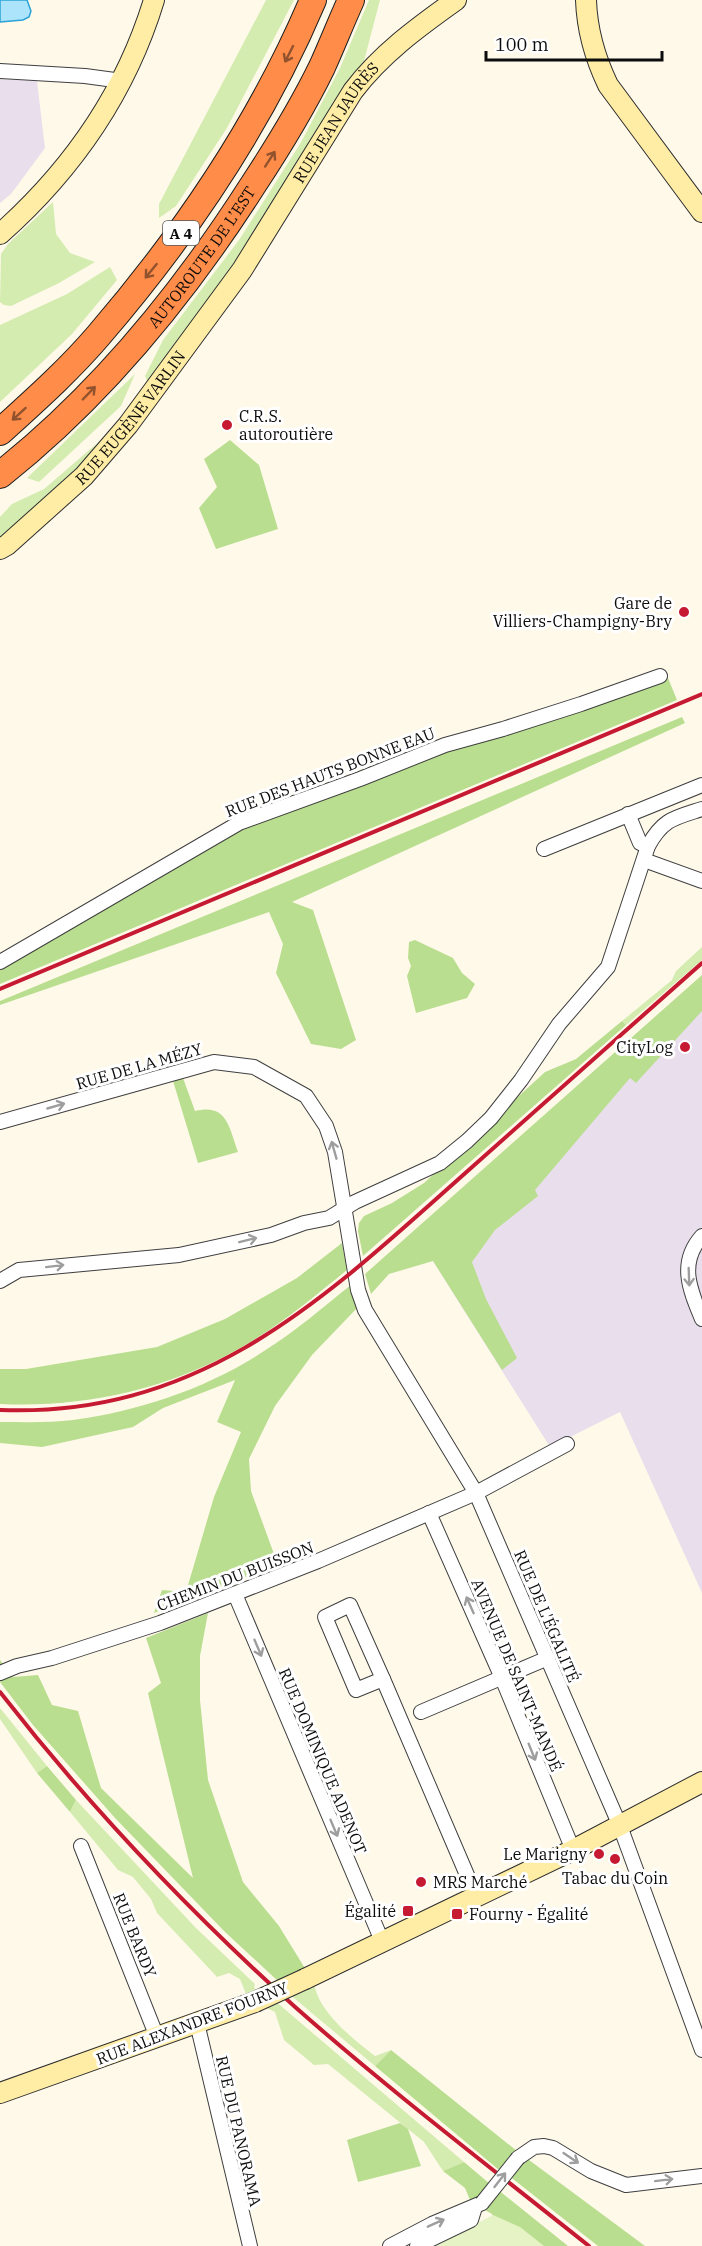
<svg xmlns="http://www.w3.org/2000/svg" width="702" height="2246" viewBox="0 0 702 2246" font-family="'IBM Plex Serif',serif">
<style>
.industrial{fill:#e9dfec}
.green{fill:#d5ecb1}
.forest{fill:#bade8f}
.pitch{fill:#e6f3c4}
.water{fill:#abe4fb;stroke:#2ca2d7;stroke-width:1.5}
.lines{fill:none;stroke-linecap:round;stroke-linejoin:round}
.street-casing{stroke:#3f3f3f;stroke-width:16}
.secondary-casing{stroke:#2e2e2e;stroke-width:22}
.highway-casing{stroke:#1d1d1d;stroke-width:28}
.street{stroke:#fff;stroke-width:14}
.secondary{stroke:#ffeda5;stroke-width:20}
.highway{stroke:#ff8c48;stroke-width:26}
.rail{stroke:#c51a31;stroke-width:4}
.street-bridge-casing{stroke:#3f3f3f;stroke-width:16;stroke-linecap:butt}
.secondary-bridge-casing{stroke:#2e2e2e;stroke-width:22;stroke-linecap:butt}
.street-bridge{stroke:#fff;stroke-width:14}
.secondary-bridge{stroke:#ffeda5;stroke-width:20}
.oneway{stroke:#92522d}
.oneway2{stroke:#9e9e9e}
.poi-dot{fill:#c51a31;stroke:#fff;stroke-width:2}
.labels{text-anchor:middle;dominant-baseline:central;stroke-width:6;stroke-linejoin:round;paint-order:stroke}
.shield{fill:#fff;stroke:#555;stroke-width:1.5}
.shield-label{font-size:15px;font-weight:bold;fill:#0c0c0c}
.street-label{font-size:16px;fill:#0c0c0c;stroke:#fff}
.poi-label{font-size:16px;fill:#0c0c0c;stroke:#fff;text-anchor:end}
</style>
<rect width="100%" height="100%" fill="#fff9ea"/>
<g class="industrial">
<path d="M0,79l37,2 8,67 -34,46 -11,9z"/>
<path d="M702,996v597l-82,-181 -70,35 -117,-186z"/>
</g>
<g class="green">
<path d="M266,0h28l-67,128 -51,78 -17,12v-14z"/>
<path d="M369,0h11l-17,65 -130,203 -85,116 -3,-8 18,-36 76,-100 61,-96 40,-76z"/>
<path d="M53,202l3,32 14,19 25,9 -36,21 -48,23 -7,-1 -4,-3 1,-48 7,-10z"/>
<path d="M110,267l7,13 -45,54 -72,68v-77l67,-31z"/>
<path d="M135,374l-14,32 -82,76 -12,-4z"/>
<path d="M109,433c-30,39 -68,77 -109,105v-21l12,-13 32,-15z"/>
<path d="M702,947v13l-76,65 -4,-4 50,-41 4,-9z"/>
<path d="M0,1708l47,58 -10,7 -37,-54z"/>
<path d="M76,1800l120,128 59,56 -1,3 3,5 -11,2 -6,-15 -11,-6 -12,4 -60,-64 -6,-14 -18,-22 -15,-7 -48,-58z"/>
<path d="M314,1982c3,29 39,57 61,74l16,-6 -16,16 -87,-73z"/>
<path d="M274,2000l190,162 -21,9 -19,-29 -96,-78 -14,1 -30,-25 -9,-28 -13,-6z"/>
</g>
<g class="forest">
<path d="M230,440l29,25 19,64 -62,20 -17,-41 18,-21 -13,-28z"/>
<path d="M668,678l9,22 -677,284v-16l235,-144 218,-81z"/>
<path d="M682,717l3,6 -393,179 21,8 43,130 -15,9 -30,-5 -35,-71 7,-29 -14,-32 -269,93v-4z"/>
<path d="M415,940l38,18 9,15 13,11 -8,14 -51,15 -9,-37 4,-10 -3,-8 1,-16z"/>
<path d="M702,975v36l-66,72 -6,-5 -95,112 3,6 -43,34 -23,32 14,37 31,59 -15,12 -69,-109 -44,13 -18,20 -6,-20z"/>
<path d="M622,1021l4,4 -263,231 -5,-25 1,-8 5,-7 28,-13 32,-20 121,-111 31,-13z"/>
<path d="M183,1078l12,33c32,-8 34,16 43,41l-40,11 -25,-82z"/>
<path d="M342,1243l5,27c-37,30 -74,61 -116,83 -70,38 -152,55 -231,51v-35h26l131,-22 68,-28 72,-41z"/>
<path d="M351,1285l8,21 -47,49 -37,51 -26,53 2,32 27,74 -124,48 8,-23 24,2 28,-95 27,-65 -24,-10 18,-42 -72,28 -30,19 -91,20 -42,-4v-21c24,0 49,1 73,-2 66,-9 135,-32 191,-69 31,-19 59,-44 87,-66z"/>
<path d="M208,1613l-8,43v44l8,80 35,102 36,44 27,44 -27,12 -54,-50 -110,-114 -82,-93 -33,-43v-22l13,17 25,-2 14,30 26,6 23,77 92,90 -45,-185 13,-10 -15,-45z"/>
<path d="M47,1766l29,34 -6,12 -33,-39z"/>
<path d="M391,2050l126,101 -18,19 -124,-104z"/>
<path d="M400,2123l8,6 13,37 -63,16 -11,-42z"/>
<path d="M525,2157l120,89h-47l-90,-71z"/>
<path d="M464,2162l26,22 -13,17 -7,-1 -5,-12 -22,-17z"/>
<path d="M497,2189l71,57h-67l-9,-32 -9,-5z"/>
</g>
<path class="pitch" d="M493,2215l27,12 24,19h-110z"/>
<path class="water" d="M0,0h27l4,11 -2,6 -6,3 -23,2z"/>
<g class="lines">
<g class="street-casing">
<g id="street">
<path d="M0,71l85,5 37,5"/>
<path d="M628,814l12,29 8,3"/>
<path d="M544,849l158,-64"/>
<path d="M644,860l58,21"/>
<path d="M0,962l239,-139 121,-44 85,-34 58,-16 78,-25 79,-28"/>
<path d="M0,1122l214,-60 40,5 52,29 20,30 9,26 23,138 7,20 111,183 144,333 82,224"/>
<path d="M702,1236c-24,27 -12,54 0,83"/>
<path d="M0,1281l19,-11 160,-15 92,-20 33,-12 25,-5 26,-16 85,-39 27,-22 24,-23 30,-38 38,-56 49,-57 40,-121c15,-27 26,-28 54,-37"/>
<path d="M429,1513l73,165 71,172"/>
<path d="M235,1594l147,347"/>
<path d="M350,1605l33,74 -27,11 -31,-73z"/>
<path d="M0,1673l17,-7 35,-8 108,-35 158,-62 158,-68 91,-49"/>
<path d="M383,1679l93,217"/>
<path d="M421,1712l127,-54"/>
<path d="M81,1846l76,191"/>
<path d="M197,2023l53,223"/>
<path d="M518,2158l16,-11 10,-1 9,2 38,23 35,14 76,-9"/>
<path d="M390,2246l42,-22 50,-21"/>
<path d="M417,2246l54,-26 4,-13"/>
</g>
</g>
<g class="secondary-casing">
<g id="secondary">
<path d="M586,0c1,30 9,58 22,85l94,127"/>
<path d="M0,234c72,-64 126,-142 154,-234"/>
<path id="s1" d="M0,549l7,-4 77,-69 44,-51 114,-155 111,-179c28,-37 65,-64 103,-91"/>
<path d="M305,1979l268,-129 129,-68"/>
<path d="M0,2093l255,-91"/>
</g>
</g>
<g class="highway-casing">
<g id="highway">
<path d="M0,432c34,-31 68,-61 98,-96 87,-101 163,-213 215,-336"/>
<path id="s2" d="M0,475c101,-80 184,-182 253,-290 25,-38 49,-77 69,-118 10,-22 19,-45 29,-67"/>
</g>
</g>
<use href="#street" class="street"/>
<use href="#secondary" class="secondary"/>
<use href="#highway" class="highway"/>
<g class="rail">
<path d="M0,989l702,-295"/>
<path d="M0,1410c205,8 329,-116 471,-242 77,-69 154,-137 231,-205"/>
<path d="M0,1692c88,113 188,218 294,314 95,84 196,161 295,240"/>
</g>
<g class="street-bridge-casing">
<path id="street-bridge" d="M482,2203l36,-45"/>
</g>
<g class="secondary-bridge-casing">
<path id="secondary-bridge" d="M255,2002l50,-23"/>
</g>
<use href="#street-bridge" class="street-bridge"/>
<use href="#secondary-bridge" class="secondary-bridge"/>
</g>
<defs><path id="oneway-shaft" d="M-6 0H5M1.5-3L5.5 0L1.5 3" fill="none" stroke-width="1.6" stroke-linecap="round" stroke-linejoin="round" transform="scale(1.5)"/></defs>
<g class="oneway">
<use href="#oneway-shaft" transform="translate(289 54) rotate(117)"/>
<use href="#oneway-shaft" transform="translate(270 159) rotate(-57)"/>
<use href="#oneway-shaft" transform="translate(151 271) rotate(129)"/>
<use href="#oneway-shaft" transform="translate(89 393) rotate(-46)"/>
<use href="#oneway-shaft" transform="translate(19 414) rotate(138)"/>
</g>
<g class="oneway2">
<use href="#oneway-shaft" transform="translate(56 1106) rotate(-16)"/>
<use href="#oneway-shaft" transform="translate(334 1150) rotate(-106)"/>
<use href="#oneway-shaft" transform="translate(248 1240) rotate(-14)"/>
<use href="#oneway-shaft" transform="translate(55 1266) rotate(-7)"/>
<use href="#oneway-shaft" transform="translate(689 1277) rotate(88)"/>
<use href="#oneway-shaft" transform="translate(470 1605) rotate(-114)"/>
<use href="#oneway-shaft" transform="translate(258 1648) rotate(67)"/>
<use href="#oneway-shaft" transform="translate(532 1752) rotate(68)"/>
<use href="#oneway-shaft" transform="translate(334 1828) rotate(67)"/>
<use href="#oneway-shaft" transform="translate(571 2158) rotate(34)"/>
<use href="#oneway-shaft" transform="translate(500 2180) rotate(-52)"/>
<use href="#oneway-shaft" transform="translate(664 2180) rotate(-7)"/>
<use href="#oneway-shaft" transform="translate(436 2223) rotate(-24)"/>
</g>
<g class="poi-dot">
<circle cx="227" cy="425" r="6"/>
<circle cx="684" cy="612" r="6"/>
<circle cx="685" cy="1047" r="6"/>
<circle cx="599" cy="1854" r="6"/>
<circle cx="615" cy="1859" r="6"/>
<circle cx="421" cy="1882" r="6"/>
<rect x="402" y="1905" width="12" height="12" rx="3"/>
<rect x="451" y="1908" width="12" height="12" rx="3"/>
</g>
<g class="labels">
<rect class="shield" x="163" y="221" width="36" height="24" rx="4.5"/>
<g class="shield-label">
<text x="181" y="233">A 4</text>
</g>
<g class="street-label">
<text stroke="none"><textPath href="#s1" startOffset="546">RUE JEAN JAURÈS</textPath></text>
<text stroke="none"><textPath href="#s2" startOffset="298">AUTOROUTE DE L’EST</textPath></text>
<text stroke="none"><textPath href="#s1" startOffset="186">RUE EUGÈNE VARLIN</textPath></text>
<text transform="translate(330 772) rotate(-21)">RUE DES HAUTS BONNE EAU</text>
<text transform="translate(139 1066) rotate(-16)">RUE DE LA MÉZY</text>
<text transform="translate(235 1576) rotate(-21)">CHEMIN DU BUISSON</text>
<text transform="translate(547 1616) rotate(67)">RUE DE L'ÉGALITÉ</text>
<text transform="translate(517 1675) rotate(67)">AVENUE DE SAINT-MANDÉ</text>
<text transform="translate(323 1761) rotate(67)">RUE DOMINIQUE ADENOT</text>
<text transform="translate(135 1935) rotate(68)">RUE BARDY</text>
<text transform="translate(192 2023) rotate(-21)">RUE ALEXANDRE FOURNY</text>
<text transform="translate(239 2131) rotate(77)">RUE DU PANORAMA</text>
</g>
<g class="poi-label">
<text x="239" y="416" text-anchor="start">C.R.S.<tspan x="239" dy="18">autoroutière</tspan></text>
<text x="672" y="603">Gare de<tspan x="672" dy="18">Villiers-Champigny-Bry</tspan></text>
<text x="673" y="1047">CityLog</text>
<text x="587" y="1854">Le Marigny</text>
<text x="615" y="1878" text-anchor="middle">Tabac du Coin</text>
<text x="433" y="1882" text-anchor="start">MRS Marché</text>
<text x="396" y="1911">Égalité</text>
<text x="469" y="1914" text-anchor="start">Fourny - Égalité</text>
</g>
</g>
<path d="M486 51v9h176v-9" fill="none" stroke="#0c0c0c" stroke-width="3"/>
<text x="495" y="51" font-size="18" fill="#0c0c0c" stroke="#ffffff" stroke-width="4.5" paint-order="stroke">100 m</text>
</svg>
